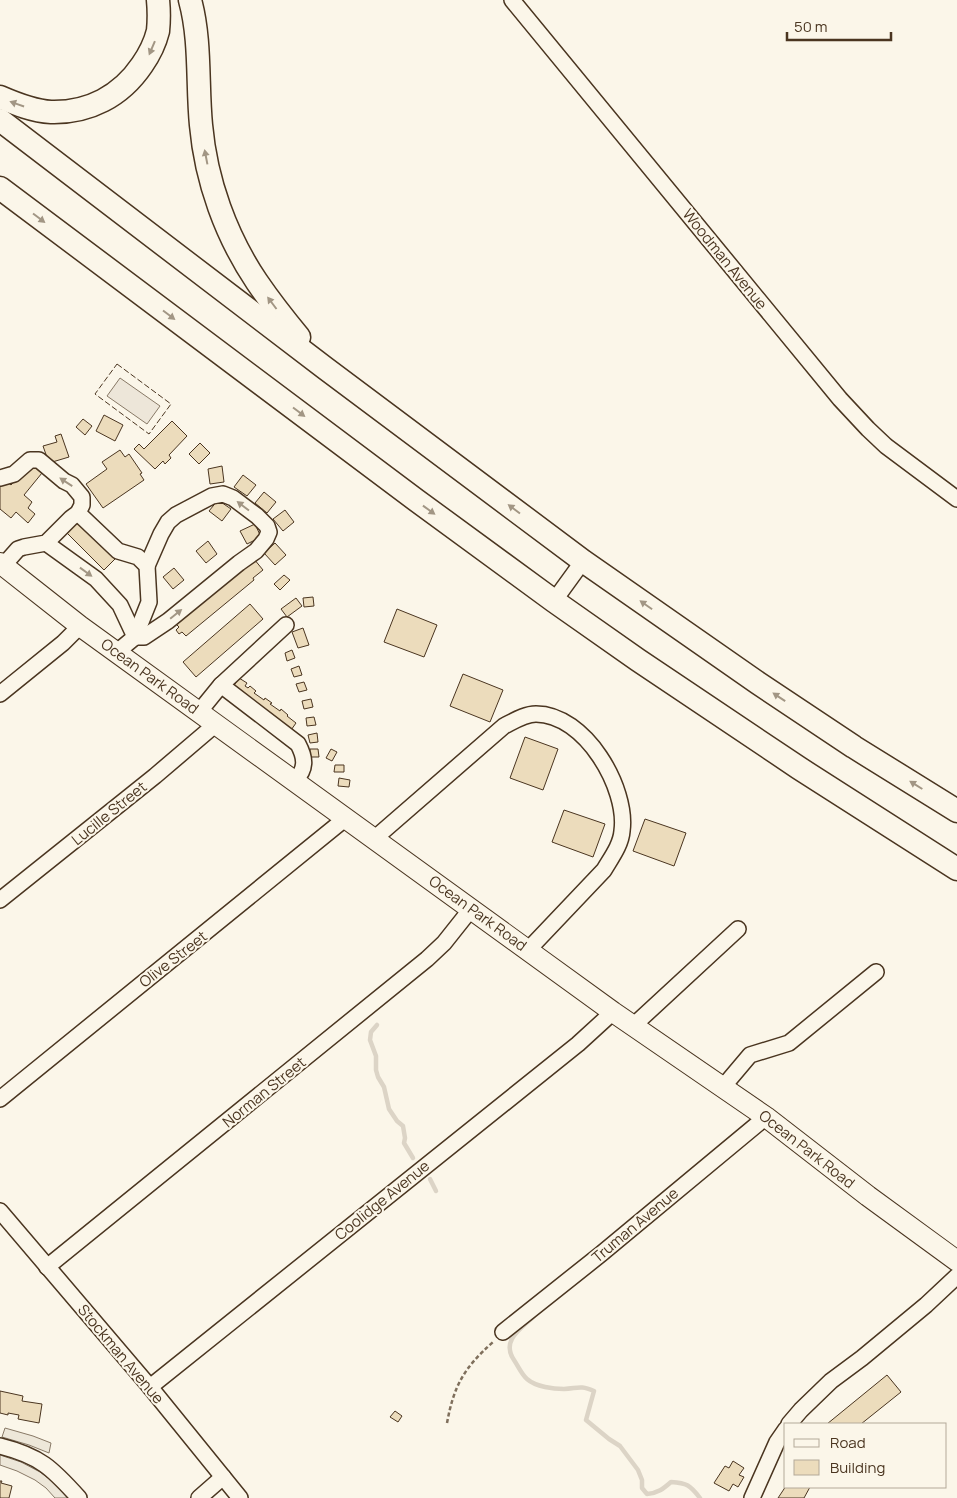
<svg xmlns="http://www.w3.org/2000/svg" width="957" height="1498" viewBox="0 0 957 1498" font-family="Manrope,sans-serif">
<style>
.green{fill:#ede6d9;stroke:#887966}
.parking{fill:#ede7d9;stroke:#887966}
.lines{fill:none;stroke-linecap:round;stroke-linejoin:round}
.stream{stroke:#dcd4c6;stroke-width:4.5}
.building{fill:#ecdcbc;stroke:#4a3520}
.minor-casing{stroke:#4a3520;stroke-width:18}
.major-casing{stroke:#4a3520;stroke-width:22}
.highway-casing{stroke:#4a3520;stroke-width:25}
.path{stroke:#7f6f5c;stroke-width:2.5;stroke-dasharray:4 2.5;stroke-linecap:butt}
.minor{stroke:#fbf6e9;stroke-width:15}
.major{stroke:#fbf6e9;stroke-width:20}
.highway{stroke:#fbf6e9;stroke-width:22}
.fence{stroke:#4a3520;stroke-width:1;stroke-dasharray:6 2.5;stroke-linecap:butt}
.oneway{fill:#a29684}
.labels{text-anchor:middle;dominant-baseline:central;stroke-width:4;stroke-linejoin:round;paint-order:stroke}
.street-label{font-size:15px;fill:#4a3520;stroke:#fbf6e9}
</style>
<rect width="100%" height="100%" fill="#fbf6e9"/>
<path class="green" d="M120,378l40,28 -13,18 -40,-28z"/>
<g class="parking">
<path d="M5,1428l28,8 18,7 -2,10 -20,-8 -27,-8z"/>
<path d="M0,1455l21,7 19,10 12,9 16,17h-13l-9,-10 -11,-8 -18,-9 -17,-6z"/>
</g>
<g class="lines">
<g class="stream">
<path d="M377,1025l-6,7 -1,8 6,16v14l2,7 6,10 5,22 8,12 6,5 2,12 -1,5 9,15"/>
<path d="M430,1179l6,12"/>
<path d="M533,1317c-13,12 -32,24 -19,43 4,6 8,15 13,19 9,8 27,10 37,10 15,-1 16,-4 30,2l-8,29 23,19 11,7 18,24 4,10v8l5,6c11,-1 16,-5 24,-12 16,1 19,3 29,16"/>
</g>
</g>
<g class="building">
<path d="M104,415l19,10 -8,16 -19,-10z"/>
<path d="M83,419l9,7 -7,9 -9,-8z"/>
<path d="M172,421l15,15 -18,19 2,3 -6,6 -2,-3 -8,8 -21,-20 5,-5 5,5z"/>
<path d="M61,434l8,23 -20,6 -6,-17 14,-4 -2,-6z"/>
<path d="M200,443l10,10 -11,11 -10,-10z"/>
<path d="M120,450l5,7 4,-3 13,19 -2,1 4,6 -41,28 -17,-24 21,-15 -5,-7z"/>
<path d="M30,463l12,10 -18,22 8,7 -4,6 7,6 -7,9 -12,-11 -5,6 -11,-9v-28l3,-3 8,7z"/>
<path d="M222,466l2,16 -14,2 -2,-15z"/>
<path d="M243,475l13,10 -9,11 -13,-9z"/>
<path d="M264,492l12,10 -9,11 -12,-10z"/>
<path d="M218,500l13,9 -9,12 -13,-10z"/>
<path d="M285,510l9,12 -11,9 -10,-12z"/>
<path d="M78,521l37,38 -11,11 -38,-38z"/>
<path d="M255,524l6,13 -14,7 -7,-13z"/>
<path d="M208,541l9,13 -11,9 -10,-12z"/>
<path d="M275,543l11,12 -11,10 -11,-12z"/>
<path d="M254,559l9,11 -10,8 1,2 -68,56 -4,-4 -3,2 -3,-4 3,-3 -5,-5z"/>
<path d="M174,568l10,12 -11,9 -10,-12z"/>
<path d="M284,575l6,5 -10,10 -6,-6z"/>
<path d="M313,597l1,9 -10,1 -1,-9z"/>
<path d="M296,598l6,8 -15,11 -6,-8z"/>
<path d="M250,604l13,15 -67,58 -13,-15z"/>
<path d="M397,609l40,16 -13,32 -40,-15z"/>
<path d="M303,628l6,17 -11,3 -6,-16z"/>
<path d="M292,650l3,8 -8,3 -2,-8z"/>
<path d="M299,666l3,9 -8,2 -3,-8z"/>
<path d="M463,674l40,16 -13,32 -40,-16z"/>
<path d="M239,678l8,5 -2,3 3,2 2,-2 6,5 -2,2 10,7 1,-2 7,5 -2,1 10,7 1,-2 7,6 -1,1 9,7 -7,10 -58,-43z"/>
<path d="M304,682l3,8 -8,2 -3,-8z"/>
<path d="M311,699l2,8 -9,2 -2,-8z"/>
<path d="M314,717l2,8 -9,1 -1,-8z"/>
<path d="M317,733l1,9 -8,1 -2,-8z"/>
<path d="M525,737l33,12 -15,41 -33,-12z"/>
<path d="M310,749h8l1,8h-9z"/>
<path d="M331,749l6,3 -5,9 -6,-3z"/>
<path d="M335,765h9v7h-10z"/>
<path d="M339,778l11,2 -1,7 -11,-1z"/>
<path d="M564,810l41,14 -12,33 -41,-15z"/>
<path d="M645,819l41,14 -12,33 -41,-15z"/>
<path d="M887,1375l14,17 -40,32h-34z"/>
<path d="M0,1391l23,5 -1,5 20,3 -3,19 -21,-4 1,-4 -11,-2v2l-8,-2z"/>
<path d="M395,1411l7,5 -4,6 -8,-5z"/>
<path d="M733,1461l11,7 -5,7 5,2 -6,10 -5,-3 -4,7 -15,-8 11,-17 4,2z"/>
<path d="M0,1481h2l-1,2 11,3 -3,12h-9z"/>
<path d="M786,1486v1h24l-6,11h-26z"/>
</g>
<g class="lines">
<g class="minor-casing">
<g id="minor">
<path d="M512,0l328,399 28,30 18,17 71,53"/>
<path d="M0,478l14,-4 16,-14h9l25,21 8,4 10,12v8l-4,8 -7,5 -25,25 -22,4 -6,2 -15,17"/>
<path d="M78,513l40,38 20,6 9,9 2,36 -14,35 -18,15"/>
<path d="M46,543l50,36 24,26 15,32h9l24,-16 71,-58 17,-12 10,-12 3,-7 -2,-6 -10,-10 -24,-18 -10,-4 -11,2 -36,19 -8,7 -7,12 -14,32"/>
<path d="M554,601l29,-40"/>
<path d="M221,685l65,-60"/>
<path d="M0,694l63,-51 17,-17"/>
<path d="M199,712l22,-27 77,59c8,15 8,25 -3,37"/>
<path d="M374,839l130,-113c10,-5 21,-12 32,-12 49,0 92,74 86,117 -1,14 -11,27 -18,39l-76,80"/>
<path d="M0,900l155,-124 61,-52"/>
<path d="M633,1026l105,-97"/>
<path d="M723,1087l27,-32 39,-12 87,-71"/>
<path d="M0,1099l346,-281"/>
<path d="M0,1211l150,176 90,111"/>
<path d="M47,1267l380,-308 17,-16 27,-34"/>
<path d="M503,1332l98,-78 165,-137"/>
<path d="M150,1387l428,-343 35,-32"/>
<path d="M789,1424l12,-14 30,-29 31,-23 64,-53 31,-29"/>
<path d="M0,1446c40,10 52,22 79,52"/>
<path d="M199,1498l24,-21"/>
<path d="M752,1498l25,-56 9,-13"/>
</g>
</g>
<g class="major-casing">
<path id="major" d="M0,563l80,63 533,386 153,105 102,79 89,65"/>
</g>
<g class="highway-casing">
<g id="highway">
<path d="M190,0c11,40 7,84 11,125 5,56 25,111 56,157 13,19 27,37 42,55"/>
<path d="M0,97c16,7 33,14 51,15 38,1 70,-16 91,-47 7,-10 13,-22 16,-34 1,-10 1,-21 0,-31"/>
<path d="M0,120l325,248 258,193 175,122 96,64 103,64"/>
<path d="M0,188l416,312 138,101 84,59 161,108 158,101"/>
</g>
</g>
<path class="path" d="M447,1423c7,-38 17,-55 46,-81"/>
<use href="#minor" class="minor"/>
<use href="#major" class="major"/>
<use href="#highway" class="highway"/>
<path class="fence" d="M117,364l54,40 -22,30 -54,-40z"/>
</g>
<defs><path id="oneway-solid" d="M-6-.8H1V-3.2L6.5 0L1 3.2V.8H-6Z" transform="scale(1.25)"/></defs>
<g class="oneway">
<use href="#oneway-solid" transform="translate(152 48) rotate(113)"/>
<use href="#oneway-solid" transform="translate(17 104) rotate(-161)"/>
<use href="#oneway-solid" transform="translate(206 157) rotate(-101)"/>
<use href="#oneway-solid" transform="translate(39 218) rotate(37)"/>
<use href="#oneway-solid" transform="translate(272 303) rotate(-127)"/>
<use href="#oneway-solid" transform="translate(169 315) rotate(37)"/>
<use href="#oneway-solid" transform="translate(299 412) rotate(37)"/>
<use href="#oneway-solid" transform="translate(66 482) rotate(-147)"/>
<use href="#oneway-solid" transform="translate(243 506) rotate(-143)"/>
<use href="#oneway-solid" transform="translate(514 509) rotate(-143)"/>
<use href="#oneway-solid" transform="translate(429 510) rotate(36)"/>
<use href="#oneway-solid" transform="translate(86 572) rotate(36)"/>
<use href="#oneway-solid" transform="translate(646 605) rotate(-145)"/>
<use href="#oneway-solid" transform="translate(176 614) rotate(-39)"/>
<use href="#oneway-solid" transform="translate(779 697) rotate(-146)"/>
<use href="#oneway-solid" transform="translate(916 785) rotate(-148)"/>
</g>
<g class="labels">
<g class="street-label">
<text transform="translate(725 259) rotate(51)">Woodman Avenue</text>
<text transform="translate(150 676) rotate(36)">Ocean Park Road</text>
<text transform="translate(109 813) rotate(-39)">Lucille Street</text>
<text transform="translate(478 913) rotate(36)">Ocean Park Road</text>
<text transform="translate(173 959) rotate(-38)">Olive Street</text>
<text transform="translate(264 1092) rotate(-39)">Norman Street</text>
<text transform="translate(807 1149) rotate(38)">Ocean Park Road</text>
<text transform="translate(382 1200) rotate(-39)">Coolidge Avenue</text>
<text transform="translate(635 1225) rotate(-40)">Truman Avenue</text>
<text transform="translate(121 1354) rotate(50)">Stockman Avenue</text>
</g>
</g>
<rect x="784" y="1423" width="162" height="65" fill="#fbf6e9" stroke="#b4a999"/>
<rect x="794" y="1439" width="25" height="8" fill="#fbf6e9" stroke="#b4a999"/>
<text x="830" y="1448" font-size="15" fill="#4a3520">Road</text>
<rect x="794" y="1460" width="25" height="15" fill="#ecdcbc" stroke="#b4a999"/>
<text x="830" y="1473" font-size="15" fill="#4a3520">Building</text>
<path d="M787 32v8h104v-8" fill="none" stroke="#4a3520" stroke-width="2.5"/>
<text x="794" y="32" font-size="15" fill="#4a3520" stroke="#fbf6e9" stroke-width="4" paint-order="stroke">50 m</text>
</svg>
